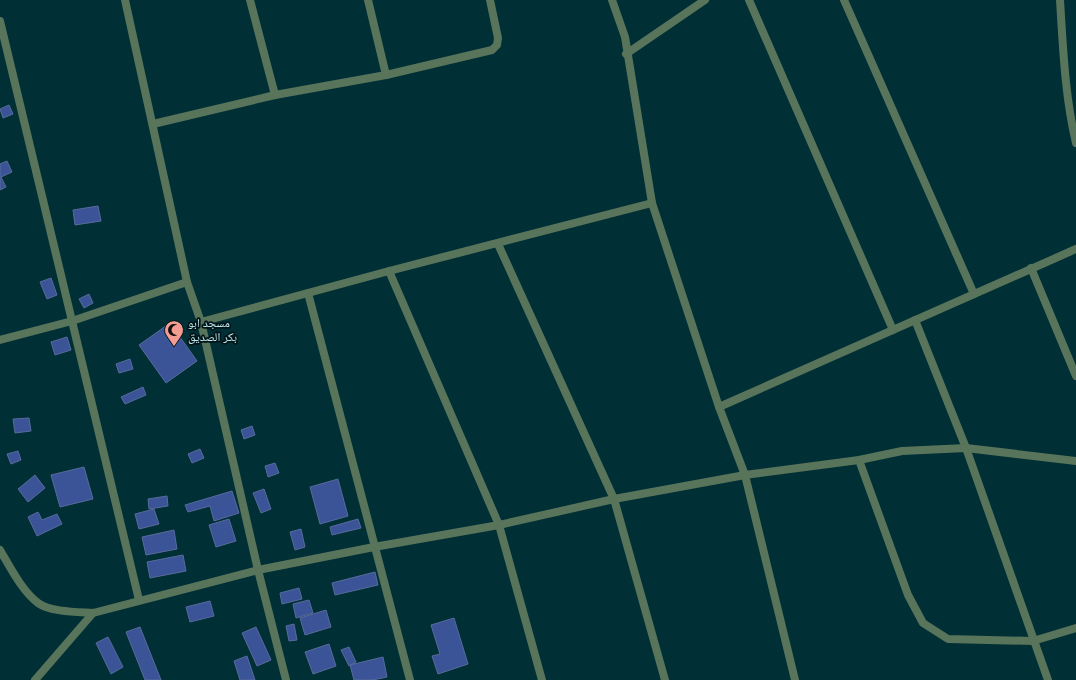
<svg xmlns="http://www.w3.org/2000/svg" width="1076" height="680" viewBox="0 0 1076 680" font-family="'Space Grotesk','Noto Naskh Arabic',sans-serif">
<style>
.building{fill:#3b5498;stroke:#576b9b}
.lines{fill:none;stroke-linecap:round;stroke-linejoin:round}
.street{stroke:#58745a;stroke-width:8}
.labels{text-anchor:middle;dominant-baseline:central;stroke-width:3.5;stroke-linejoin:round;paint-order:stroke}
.poi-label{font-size:12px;fill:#c2e8ed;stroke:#001519;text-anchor:start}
</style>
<rect width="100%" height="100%" fill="#002f35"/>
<g class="building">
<path d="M9,105l4,9 -10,4 -3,-9z"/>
<path d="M7,161l5,11 -11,5 5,10 -6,3v-26z"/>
<path d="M98,206l3,15 -26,4 -2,-15z"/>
<path d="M51,278l6,17 -10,4 -7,-17z"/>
<path d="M89,294l4,9 -9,5 -5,-9z"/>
<path d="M170,323l27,38 -31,22 -27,-38z"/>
<path d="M67,337l4,13 -16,5 -4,-13z"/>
<path d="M130,359l3,10 -14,4 -3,-9z"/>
<path d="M143,387l3,8 -21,9 -4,-7z"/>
<path d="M29,418l2,13 -16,2 -2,-14z"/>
<path d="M252,426l3,9 -11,4 -3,-9z"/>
<path d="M200,449l4,9 -12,5 -4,-9z"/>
<path d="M18,451l3,9 -10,4 -4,-10z"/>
<path d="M275,463l4,10 -11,4 -3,-11z"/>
<path d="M84,467l9,32 -33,8 -9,-32z"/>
<path d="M35,475l10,13 -17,14 -10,-13z"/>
<path d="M338,479l10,37 -28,8 -10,-37z"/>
<path d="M264,489l7,20 -10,4 -8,-20z"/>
<path d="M232,491l7,22 -25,8 -4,-15 -22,6 -3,-7z"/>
<path d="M167,496l1,10 -19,3 -1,-10z"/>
<path d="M154,509l5,15 -20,5 -4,-15z"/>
<path d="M38,512l4,8 15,-6 5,10 -25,12 -9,-19z"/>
<path d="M229,519l7,22 -20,6 -7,-22z"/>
<path d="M358,519l3,9 -29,7 -2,-8z"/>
<path d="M301,529l4,18 -10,3 -5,-18z"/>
<path d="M174,530l3,19 -31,6 -4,-18z"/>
<path d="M183,555l3,16 -36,7 -3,-16z"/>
<path d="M375,572l3,13 -43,10 -3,-12z"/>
<path d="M299,588l3,11 -20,5 -2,-11z"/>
<path d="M309,600l4,13 -17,5 -3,-14z"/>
<path d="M210,601l4,15 -24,6 -4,-15z"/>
<path d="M326,610l5,17 -26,8 -5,-17z"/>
<path d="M454,618l14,46 -30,10 -6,-18 8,-2 -9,-29z"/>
<path d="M294,624l3,16 -8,1 -3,-15z"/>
<path d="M140,627l21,53h-16l-19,-48z"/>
<path d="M256,627l15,33 -14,6 -15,-33z"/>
<path d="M108,637l15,30 -12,7 -15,-31z"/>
<path d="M329,644l7,22 -23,8 -8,-22z"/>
<path d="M349,647l7,15 -7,4 -8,-16z"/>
<path d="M247,656l8,24h-15l-6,-19z"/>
<path d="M383,657l4,20 -14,3h-19l-4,-15z"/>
</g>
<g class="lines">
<g class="street">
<path d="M125,0l62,282 14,40 57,248 28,110"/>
<path d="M250,0l25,95"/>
<path d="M368,0l18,75"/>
<path d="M612,0l13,37 27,166 67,204 26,68 50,205"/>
<path d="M749,0l144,330"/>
<path d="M844,0l130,294"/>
<path d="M1060,0c3,48 5,97 16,143"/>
<path d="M0,21l139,579"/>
<path d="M626,54l79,-54"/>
<path d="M153,124l122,-29 111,-20 106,-25 5,-5 1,-7 -8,-38"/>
<path d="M498,244l116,255 51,181"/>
<path d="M1031,268l45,108"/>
<path d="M389,271l110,254 43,155"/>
<path d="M308,293l102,387"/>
<path d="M915,320l51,128 82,232"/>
<path d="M201,322l188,-51 263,-68"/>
<path d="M0,340l72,-19 115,-39"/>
<path d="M719,407l357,-158"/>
<path d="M859,460l49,135 15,28 25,16 85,2 43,-13"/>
<path d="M0,550c10,17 22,41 38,53 12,9 40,9 55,10l165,-43 116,-23 125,-22 115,-26 131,-24 114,-15 43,-9 64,-3 110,13"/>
<path d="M35,680l58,-67"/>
</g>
</g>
<defs>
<g id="mosque-pin" transform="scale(1)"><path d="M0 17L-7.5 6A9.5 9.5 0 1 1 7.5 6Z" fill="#f59c92" stroke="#001519"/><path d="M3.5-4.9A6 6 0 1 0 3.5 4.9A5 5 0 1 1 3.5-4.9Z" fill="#111"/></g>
</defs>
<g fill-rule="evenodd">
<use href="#mosque-pin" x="174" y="330"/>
</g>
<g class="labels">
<g class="poi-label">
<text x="188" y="323">مسجد ابو<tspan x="188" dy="14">بكر الصديق</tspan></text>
</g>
</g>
</svg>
